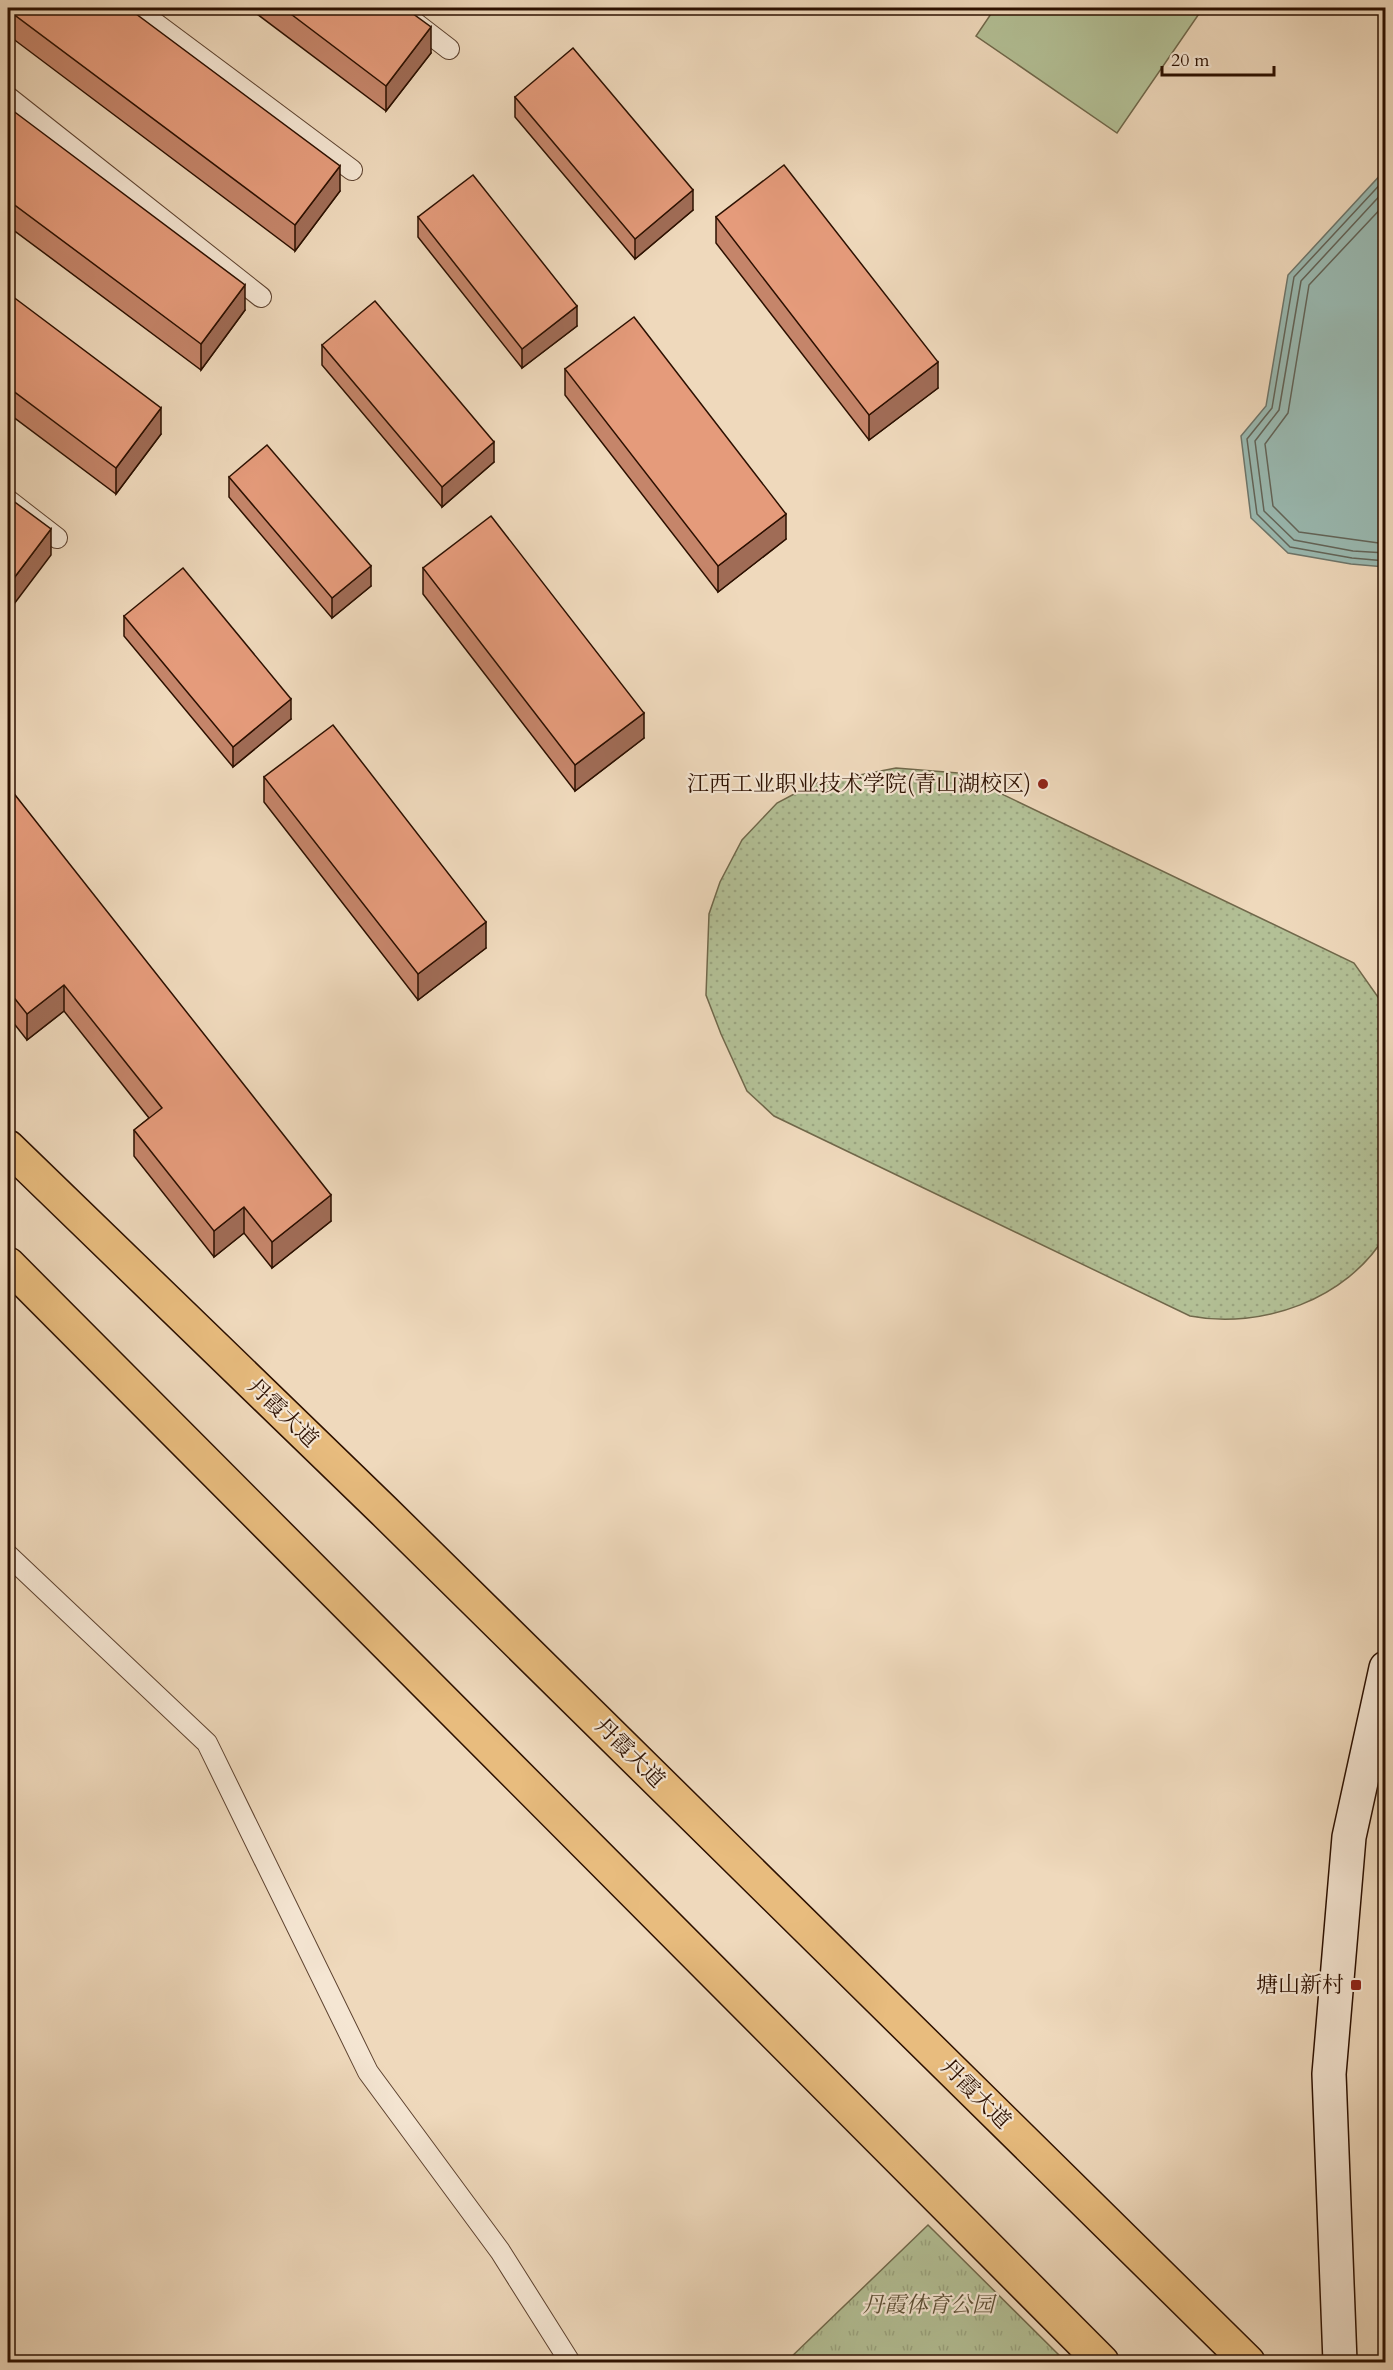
<svg xmlns="http://www.w3.org/2000/svg" width="1393" height="2370" viewBox="0 0 1393 2370" font-family="Cardo,'Noto Serif SC',serif">
<style>
.grass{fill:url(#grass-dots);stroke:#70684b;stroke-width:1.5}
.park{fill:url(#park-tufts);stroke:#70684b;stroke-width:1.5}
.pitch{fill:#b3c096;stroke:#70684b;stroke-width:1.5}
.water{fill:#9abab2;stroke:#6e766b;stroke-width:1.5}
.lines{fill:none;stroke-linecap:round;stroke-linejoin:round}
.shore{stroke:#636559;stroke-width:1.5}
.service-casing{stroke:#5d422f;stroke-width:22}
.secondary-casing{stroke:#2c1000;stroke-width:36}
.primary-casing{stroke:#2c1000;stroke-width:36}
.service{stroke:#f5e6d3;stroke-width:20}
.secondary{stroke:#f5e6d3;stroke-width:33}
.primary{stroke:#e8bc7e;stroke-width:33}
.wall{fill:#c5856a;stroke:#2c1000;stroke-width:1.5}
.shaded-wall{fill:#a06c56;stroke:#2c1000;stroke-width:1.5}
.building{fill:#e59b7b;stroke:#2c1000;stroke-width:1.5}
.poi-dot{fill:#8f2418;stroke:#f5e6d3;stroke-width:2}
.labels{text-anchor:middle;dominant-baseline:central;stroke-width:4.5;stroke-linejoin:round;paint-order:stroke}
.poi-label{font-size:22px;fill:#2c1000;stroke:#f5e6d3;text-anchor:end}
.street-label{font-size:22px;fill:#2c1000;stroke:#f5e6d3}
.park-label{font-size:22px;font-style:italic;fill:#5b4e34;stroke:#f5e6d3}
</style>
<defs>
<pattern id="grass-dots" width="8" height="8" patternUnits="userSpaceOnUse" patternTransform="scale(1.5)"><rect width="8" height="8" fill="#b3c096"/><path d="M2 2h.1M6 6h.1" fill="none" stroke="#9aa480" stroke-width="1.8" stroke-linecap="round"/></pattern>
<pattern id="park-tufts" width="24" height="20" patternUnits="userSpaceOnUse" patternTransform="scale(1.5)"><rect width="24" height="20" fill="#b3c096"/><path d="M3 7l-1-3M5 7V3M7 7l1-3M15 17l-1-3M17 17v-4M19 17l1-3" fill="none" stroke="#9aa480"/></pattern>
</defs>
<rect width="100%" height="100%" fill="#efd9bc"/>
<filter id="stains"><feTurbulence type="fractalNoise" baseFrequency=".00333" numOctaves="4"/><feColorMatrix values="0 0 0 0 .2 0 0 0 0 .09 0 0 0 0 .02 0 0 0 .5 -.17"/></filter>
<radialGradient id="worn" r=".72"><stop offset=".6" stop-color="#630" stop-opacity="0"/><stop offset="1" stop-color="#630" stop-opacity=".3"/></radialGradient>
<path class="grass" d="M896,768l62,5 396,190 31,44v229c-38,63 -123,94 -195,80l-416,-200 -27,-25 -26,-57 -15,-39 3,-81 11,-32 22,-42 35,-37 36,-19z"/>
<path class="park" d="M928,2225l138,137h-280z"/>
<path class="pitch" d="M995,8h208l-86,125 -141,-97z"/>
<path class="water" d="M1385,170v397l-34,-3 -63,-11 -37,-35 -10,-82 25,-30 22,-131z"/>
<g class="lines">
<g class="shore">
<path d="M1386,178l-92,99 -22,131 -25,31 10,75 33,33 62,11 34,3"/>
<path d="M1386,189l-85,92 -22,129 -24,31 9,70 30,29 59,11 33,2"/>
<path d="M1386,203l-77,82 -21,128 -23,31 8,62 26,26 87,12"/>
</g>
<g class="service-casing">
<g id="service">
<path d="M135,8l217,162"/>
<path d="M396,8l53,41"/>
<path d="M8,97l253,200"/>
<path d="M8,500l49,38"/>
<path d="M8,1555l199,188 161,329 132,179 70,111"/>
</g>
</g>
<g class="secondary-casing">
<path id="secondary" d="M1340,2362l-11,-288 20,-237 37,-169"/>
</g>
<g class="primary-casing">
<g id="primary">
<path d="M8,1147l376,364 864,851"/>
<path d="M8,1264l1094,1098"/>
</g>
</g>
<use href="#service" class="service"/>
<use href="#secondary" class="secondary"/>
<use href="#primary" class="primary"/>
</g>
<g class="wall">
<path d="M8,8l332,183 -45,60 -287,-216z"/>
<path d="M249,8h156l26,45 -45,58z"/>
<path d="M515,97l178,113 -58,49 -120,-142z"/>
<path d="M8,107l237,203 -44,60 -193,-144z"/>
<path d="M418,217l159,109 -55,42 -104,-131z"/>
<path d="M716,217l222,171 -69,52 -153,-197z"/>
<path d="M8,293l153,141 -45,60 -108,-81z"/>
<path d="M322,345l172,117 -52,45 -120,-142z"/>
<path d="M565,369l221,170 -68,53 -153,-197z"/>
<path d="M229,477l142,109 -39,32 -103,-121z"/>
<path d="M423,568l221,170 -69,53 -152,-197z"/>
<path d="M124,616l167,103 -58,48 -109,-131z"/>
<path d="M264,777l222,171 -68,52 -154,-198z"/>
<path d="M8,786l323,435 -59,47 -28,-35 -30,24 -80,-101v-26l15,-12 -85,-107 -37,29 -19,-24z"/>
</g>
<g class="shaded-wall">
<path d="M431,27v26l-45,58v-25z"/>
<path d="M340,166v25l-45,60v-26z"/>
<path d="M693,190v20l-58,49v-20z"/>
<path d="M245,285v25l-44,60v-26z"/>
<path d="M577,306v20l-55,42v-19z"/>
<path d="M938,362v26l-69,52v-25z"/>
<path d="M161,408v26l-45,60v-26z"/>
<path d="M494,442v20l-52,45v-20z"/>
<path d="M786,514v25l-68,53v-26z"/>
<path d="M51,529v26l-43,57v-26z"/>
<path d="M371,566v20l-39,32v-20z"/>
<path d="M291,699v20l-58,48v-20z"/>
<path d="M644,713v25l-69,53v-26z"/>
<path d="M486,922v26l-68,52v-26z"/>
<path d="M64,985v26l-37,29v-26z"/>
<path d="M331,1195v26l-59,47v-26z"/>
<path d="M244,1207v26l-30,24v-26z"/>
</g>
<g class="building">
<path d="M8,8h120l212,158 -45,59 -287,-215z"/>
<path d="M283,8h122l26,19 -45,59z"/>
<path d="M573,48l120,142 -58,49 -120,-142z"/>
<path d="M8,107l237,178 -44,59 -193,-144z"/>
<path d="M784,165l154,197 -69,53 -153,-198z"/>
<path d="M473,175l104,131 -55,43 -104,-132z"/>
<path d="M8,293l153,115 -45,60 -108,-81z"/>
<path d="M375,301l119,141 -52,45 -120,-142z"/>
<path d="M634,317l152,197 -68,52 -153,-197z"/>
<path d="M267,445l104,121 -39,32 -103,-121z"/>
<path d="M8,497l43,32 -43,57z"/>
<path d="M491,516l153,197 -69,52 -152,-197z"/>
<path d="M183,568l108,131 -58,48 -109,-131z"/>
<path d="M333,725l153,197 -68,52 -154,-197z"/>
<path d="M8,786l323,409 -59,47 -28,-35 -30,24 -80,-101 28,-22 -98,-123 -37,29 -19,-24z"/>
</g>
<g class="poi-dot">
<circle cx="1043" cy="784" r="6"/>
<rect x="1350" y="1979" width="12" height="12" rx="3"/>
</g>
<g class="labels">
<g class="poi-label">
<text x="1031" y="784">江西工业职业技术学院(青山湖校区)</text>
<text x="1344" y="1985">塘山新村</text>
</g>
<g class="street-label">
<text transform="translate(283 1413) rotate(44)">丹霞大道</text>
<text transform="translate(630 1753) rotate(45)">丹霞大道</text>
<text transform="translate(976 2094) rotate(45)">丹霞大道</text>
</g>
<g class="park-label">
<text x="928" y="2305">丹霞体育公园</text>
</g>
</g>
<rect width="1393" height="2370" fill="none" stroke="#efd9bc" stroke-width="30"/>
<rect x="9" y="9" width="1375" height="2352" fill="none" stroke="#2c1000" stroke-width="3"/>
<rect x="15" y="15" width="1363" height="2340" fill="none" stroke="#2c1000" stroke-width="1.5"/>
<path d="M1162 66v9h112v-9" fill="none" stroke="#2c1000" stroke-width="3"/>
<text x="1171" y="66" font-size="18" fill="#2c1000" stroke="#f5e6d3" stroke-width="4.5" paint-order="stroke">20 m</text>
<rect width="100%" height="100%" filter="url(#stains)"/>
<rect width="100%" height="100%" fill="url(#worn)"/>
</svg>
